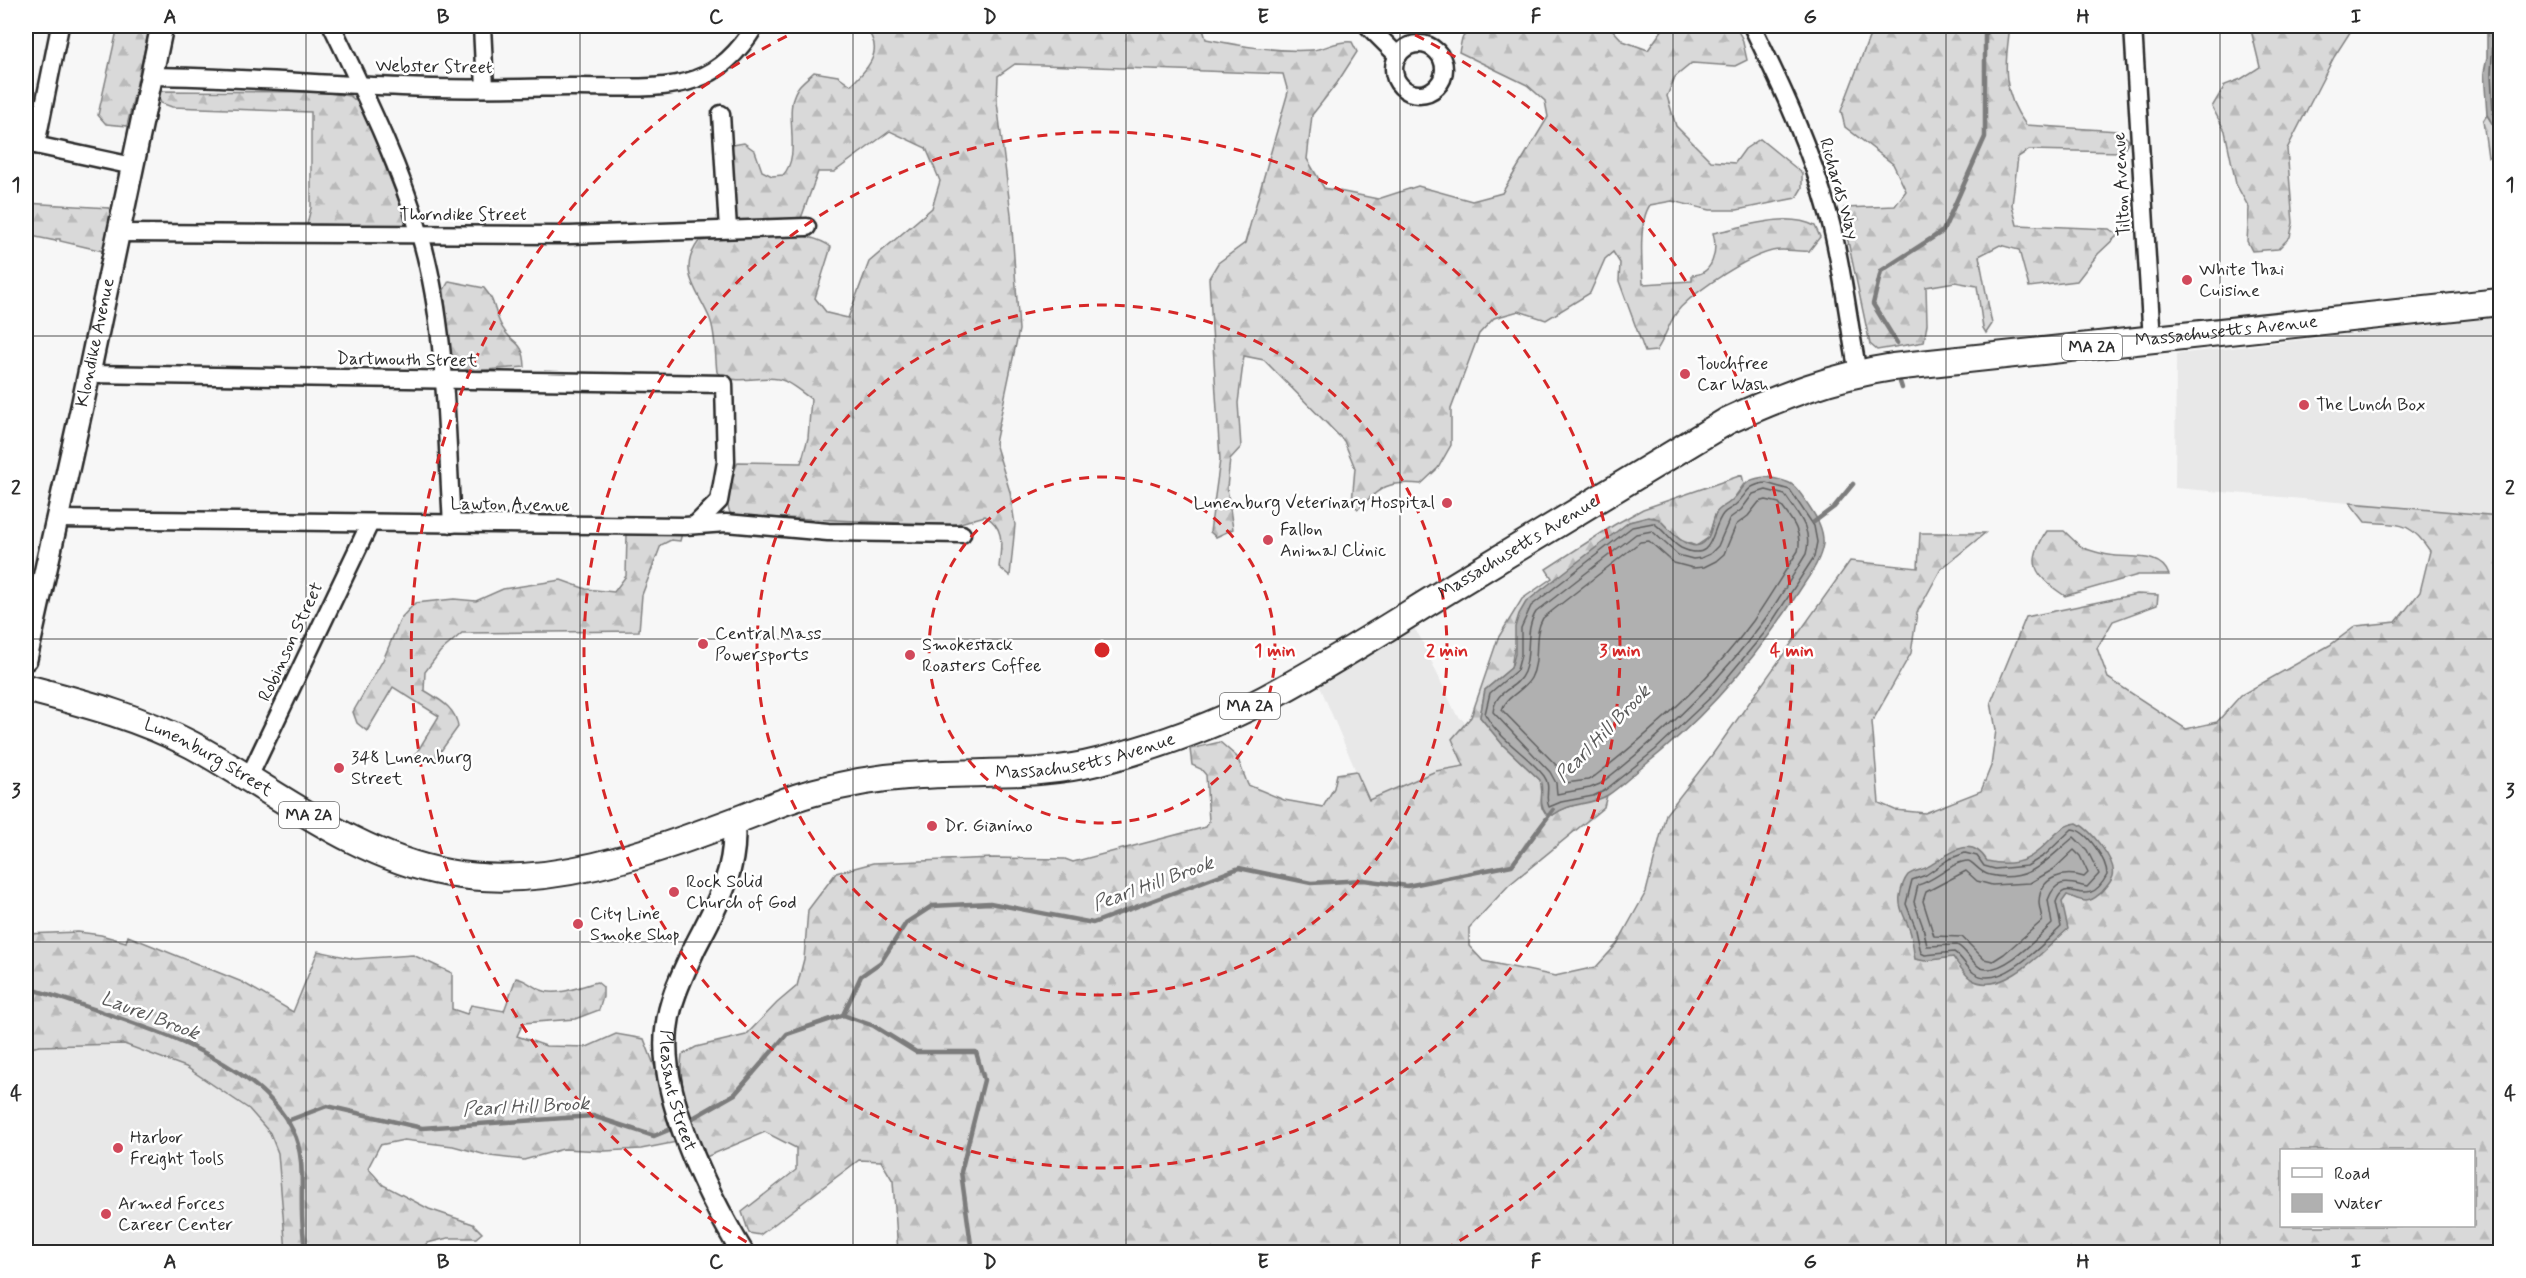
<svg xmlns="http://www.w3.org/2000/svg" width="2526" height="1278" viewBox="0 0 2526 1278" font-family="Mynerve,sans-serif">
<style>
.built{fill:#e8e8e8}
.forest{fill:url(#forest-firs);stroke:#828282;stroke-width:1.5;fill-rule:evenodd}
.water{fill:#b0b0b0;stroke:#7b7b7b;stroke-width:1.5}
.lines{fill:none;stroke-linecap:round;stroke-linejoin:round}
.shore{stroke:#606060;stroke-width:1.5}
.stream{stroke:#7b7b7b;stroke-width:4.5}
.minor-casing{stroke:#2b2b2b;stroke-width:21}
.tertiary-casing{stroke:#2b2b2b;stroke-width:26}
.primary-casing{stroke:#2b2b2b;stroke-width:30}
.minor{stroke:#fff;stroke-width:16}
.tertiary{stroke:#fff;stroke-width:21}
.primary{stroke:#fff;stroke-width:26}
.grid{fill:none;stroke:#2b2b2b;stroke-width:1.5;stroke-opacity:0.55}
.ring{fill:none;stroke:#d62828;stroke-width:3;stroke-dasharray:10 8}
.poi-dot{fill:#d1495b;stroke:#fff;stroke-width:2}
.labels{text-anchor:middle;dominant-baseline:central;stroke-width:5;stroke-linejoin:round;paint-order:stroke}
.shield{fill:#fff;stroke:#6b6b6b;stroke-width:1.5}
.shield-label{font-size:16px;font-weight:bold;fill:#2b2b2b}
.street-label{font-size:18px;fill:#2b2b2b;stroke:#fff}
.poi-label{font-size:18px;fill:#2b2b2b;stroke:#fff;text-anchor:start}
.water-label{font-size:20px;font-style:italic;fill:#5a5a5a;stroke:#fff}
.centre{fill:#d62828;stroke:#fff;stroke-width:3}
.ring-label{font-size:18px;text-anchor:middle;font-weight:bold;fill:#d62828;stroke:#fff;stroke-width:5;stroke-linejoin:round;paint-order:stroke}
.neatline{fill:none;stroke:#2b2b2b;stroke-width:2}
.grid-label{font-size:20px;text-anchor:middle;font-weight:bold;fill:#2b2b2b}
</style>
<defs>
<pattern id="forest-firs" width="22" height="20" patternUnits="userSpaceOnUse" patternTransform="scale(1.5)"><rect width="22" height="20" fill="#d9d9d9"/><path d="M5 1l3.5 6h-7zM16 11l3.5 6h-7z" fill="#bababa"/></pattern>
</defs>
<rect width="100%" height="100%" fill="#f7f7f7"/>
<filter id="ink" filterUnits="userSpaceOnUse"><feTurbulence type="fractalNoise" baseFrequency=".0167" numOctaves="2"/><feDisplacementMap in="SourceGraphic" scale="12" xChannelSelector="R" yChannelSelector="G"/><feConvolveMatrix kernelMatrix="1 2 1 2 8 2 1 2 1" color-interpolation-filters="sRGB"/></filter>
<g filter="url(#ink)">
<g class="built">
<path d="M2500,317v199l-325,-28 1,-134z"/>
<path d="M1412,625l8,12 36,77 10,9 -14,16 12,27 -28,5 -68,29 -49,-116z"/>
<path d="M124,1044l62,23 63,42 21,24 8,20 8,99h-260v-203l13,-3z"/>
</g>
<g class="forest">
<path d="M118,26h32l-23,100 -21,-2 -8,-9z"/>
<path d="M565,26h85l-7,4 -59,-1z"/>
<path d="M863,26h339l4,13c35,7 70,13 106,11 14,-1 25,-10 40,-8l5,10 -20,31 -25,32 -5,44 17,29 54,11 40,-13 54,15 30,-8 46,-76 -3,-16 -18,-16 -68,-33 3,-14 11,-12h136l14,15 25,9 17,-24h70l7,12 5,22 -12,6 -43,-3 -17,14 -8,19 9,30 35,35 24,2 10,-14 15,-10 42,34v15l-6,10 -59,12h-27l-38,-9 -22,4c-12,17 -8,59 -7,79l49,-3v-6c21,0 26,-24 21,-42 32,-6 72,-22 102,-7l5,11 -11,14c-12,1 -26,-3 -37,0 -25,6 -72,37 -91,56 -12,12 -15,31 -25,44l-11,1 -26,-71 1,-18 -7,-11 -8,7 -15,34 -44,27 -27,-9 -25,7 -15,16 -28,75v36l-13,23 -17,16c-33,-3 -40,2 -63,25l-6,-6 3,-35 -11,-27 -80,-81 -20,-4 -6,47 3,44 -11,12 -3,29 6,41 -17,8 -6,-5 10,-72 -11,-182 9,-15 27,-20 43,-151 -5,-18 -268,-10 -17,12 -1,26 14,112 8,116 -24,113 15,49 5,33 -5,51 -11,-9c2,-21 7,-39 -14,-51l-32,9 -213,-9 -10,-3c-7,-16 1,-35 8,-51l63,1 7,-25 3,-39c-9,-6 -23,-19 -33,-20 -21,-4 -43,8 -61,-7 -2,-16 -1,-38 -7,-53 -12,-29 -34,-47 -11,-78 37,-3 101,-17 132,6l-16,51 12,15 21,5 21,-56 63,-54 8,-27 -14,-33 -36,-17 -56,41h-16l-18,49 -67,1 -5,-68 5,-9 11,-2 11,8 7,20 10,5 11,-1c20,-21 -1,-63 14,-86 3,-6 12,-12 17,-17l24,4 13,9c19,-18 35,-37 12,-59z"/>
<path d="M1864,26h146c-5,39 -9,66 16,99l92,6 11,9 -7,12 -93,-2 -11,7 -6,48 5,20 92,4 9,6 -20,19 -21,27 -48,6 -10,-37 -19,-5 -21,11 13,68 -6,9 -3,-5 -6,-42 -22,-4 -29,5 1,37 -3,18 -47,8 -7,-6 -28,-131 2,-5 51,-2 11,-15 -13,-27 -48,-37 -4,-16 29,-76z"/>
<path d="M2250,26h104l-20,31 -47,92 6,74 -3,14 -12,12 -26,2 -5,-10 2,-33 -13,-24 -11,-53 -13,-24 13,-22 16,-6 19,-12z"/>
<path d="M161,91l161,1 28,4 12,10 44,114 -2,6 -97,-2 4,-16v-96l-139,-5 -11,-4 -3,-7z"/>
<path d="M2487,115l13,21v20l-12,1 -5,-36z"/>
<path d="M26,203l83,5 4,7 -10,36 -43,-10v-2h-4v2l-30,-6z"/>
<path d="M449,281l35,7c12,14 9,20 16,35 10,23 24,14 25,44l-65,5 -9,-4 -7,-78z"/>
<path d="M1742,475l2,9 -12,17 -16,12 -8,25 -12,8 -16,-6 -26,-23 -25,5 -115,126 -3,20 -26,22 -5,27 23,28 37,35c4,10 0,18 2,28l11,7c16,-12 36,-11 54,-20l-3,12 -95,78 -40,43v18l14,15 72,15 41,-9 21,-23 29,-52 20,-78 46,-59 138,-194 68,7 2,-35h65l-44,36 -24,44 -6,40 -39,69 7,81 16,7 30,3 56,-22 10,-25 5,-36 -5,-28 35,-85 111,-23 21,1 -1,10 -44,16 -16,27 11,30 78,51 31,-7 24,-27 89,-50 26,-19 40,-4 24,-30 10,-41c-21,-31 -30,-26 -65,-29l-15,-19 150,13v736h-1602l-5,-71 -12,-20 -22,-1 -99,75 -11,-2 -7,-21 54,-42v-22l-31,-16 -59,25c-12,-32 -29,-67 -24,-102l14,-8 50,-12 31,-32 20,-17 7,-27 4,-49 28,-37 37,-10 120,-5 72,1 8,3 133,-35 3,-6 -3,-46 -5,-6 -9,-4 -2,-16 30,-7 17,15 11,28 36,15 39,7 11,-19 3,-14 19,-3 13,29 67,-29 28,-5 -12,-27 19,-22 27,-79 24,-39 30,-21 -6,-9 68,-44 29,-16zM2282,1150h192v76h-192z"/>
<path d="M683,529l-3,12 -9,-1 -10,5 -19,50 -3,36 -177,2 -22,19 -15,20 -1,18c16,10 32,18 34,37l-25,35 -13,-1 -6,-4 25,-41 -46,-29 -26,44 -10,-8 -4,-11 30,-52 18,-42 14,-15 39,-4 22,2 27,-12 58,-9 25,9 28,3 12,-16 1,-42z"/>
<path d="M2047,531h17c7,6 14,15 22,18 7,2 16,5 23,6 20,4 52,-4 60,20h-31l-73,21c-31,-21 -40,-33 -18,-65z"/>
<path d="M78,932l23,3 25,7 2,-6 114,46 51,30 25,-61 37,8 58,-4 39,18v36l15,5 4,-9 33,6 12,-33c11,2 15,8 25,12 16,7 40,-4 56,-8l6,5v10l-4,13 -24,9 -52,4 -6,13 29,10 41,1 29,-13 28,5 19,49 5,31 9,23 -36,7 -36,2 -42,-2 -39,11 -34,-4 -37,-10 -49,-6 -24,5 -12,23 15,17 46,24 44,15 9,9 -6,5h-28l-21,5 -7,9h-134l-8,-99 -8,-20 -21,-24 -63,-42 -62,-23 -85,2 -13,3v-115z"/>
</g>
<g class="water">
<path d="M2490,26h10v110l-13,-21 -3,-43 3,-14v-29z"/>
<path d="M1767,477c28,5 27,7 42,29 8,12 15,24 14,38 -3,19 -15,33 -25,49 -43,67 -95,127 -158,176 -11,9 -21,19 -32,26 -18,11 -39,7 -55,20l-7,-1c-9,-12 -1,-22 -6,-34l-37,-35 -23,-28 5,-27 26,-22 4,-14v-27l4,-13 7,-12 103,-80 19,-5 11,2c10,10 33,40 48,20 5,-7 5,-18 9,-26 4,-6 10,-7 15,-12 16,-13 9,-22 36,-24z"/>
<path d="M2077,823c13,6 40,38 36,53 -2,7 -7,11 -11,16 -5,4 -9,9 -16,9 -6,0 -13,-4 -19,-6l-5,7 6,27c-21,18 -66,70 -97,50 -7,-5 -13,-15 -18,-22l-28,4 -10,-2c-2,-9 -2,-19 -5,-28 -3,-11 -12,-22 -10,-35 1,-6 4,-16 8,-21 6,-5 14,-4 21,-9 19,-11 41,-33 58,-5 57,13 59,-35 90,-38z"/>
</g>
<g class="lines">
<g class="shore">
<path d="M2494,26l-3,47 2,40 7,14"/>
<path d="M1766,483l24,7 24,36 3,16 -3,15 -48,74 -55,66 -56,53 -51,41 -11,5 -32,6 -12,5c-5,-10 3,-20 -5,-31 -17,-22 -45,-36 -59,-62l5,-21 27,-23 4,-15v-27l10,-22 101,-79 21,-4c11,6 17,19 28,25 34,16 29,-18 42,-34 3,-4 8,-5 11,-8 14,-11 11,-21 32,-23z"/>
<path d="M1766,490l19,5c13,19 28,34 21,59 -15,24 -29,50 -47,73 -45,61 -100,111 -159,157l-10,4 -33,6 -1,-11 -6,-11 -57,-60c3,-24 23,-21 31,-40 8,-20 0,-41 12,-60l100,-78 16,-3 26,24 15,4 8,-1 9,-4 8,-8 12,-28 11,-8 12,-16z"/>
<path d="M1766,500l13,3c11,15 24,28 19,48 -15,23 -29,47 -45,70 -44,60 -100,110 -158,155l-7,4 -22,3 -9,-17 -55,-56c4,-14 22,-19 29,-32 10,-19 1,-42 12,-60l97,-76 9,-1 25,22 19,5 11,-1 12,-6 8,-7 12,-29 12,-9 11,-14z"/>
<path d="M2072,829c15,1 35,31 35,46 -21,40 -40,-3 -51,27l5,25c-18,17 -61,64 -87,46 -8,-6 -12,-16 -20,-21l-29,3 -4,-2 -5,-24 -10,-25 6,-24 14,-5 23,-16 16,-6 12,3 7,10 11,3 32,-3 18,-11z"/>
<path d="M2074,837l13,13 12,24 -12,13c-18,-4 -31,-10 -39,13l4,24c-15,14 -49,52 -71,44 -10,-5 -14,-18 -24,-23l-30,1 -4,-19 -9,-25 4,-17c17,-4 35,-24 50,-24 5,0 11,12 22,14 40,9 57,-16 84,-38z"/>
<path d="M2074,850l6,6 8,17 -4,4c-20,-6 -44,-1 -45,25 0,6 3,13 3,19l-38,33 -11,7 -9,-2 -22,-22 -28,-1 -11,-35 3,-9 40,-21 11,10 15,4 38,-2 24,-14z"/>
</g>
<g class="stream">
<path d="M1897,343l-24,-39 8,-33 62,-40 42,-94v-111"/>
<path d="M1900,382l2,6"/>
<path d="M1814,522l20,-15 19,-23"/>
<path d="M26,988c25,6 49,15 73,23 64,22 162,55 194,120 12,24 8,55 9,81 0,13 2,27 3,40"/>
<path d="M843,1015l31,11 42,26h60l8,28 -23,92 11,80"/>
<path d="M287,1121l40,-15 95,22 171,-12 61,20 22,-9"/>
<path d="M686,1122l49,-28 52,-60 56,-19 18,-39 20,-14 25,-39 26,-17 58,-3 103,20 146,-55 72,15 53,-3 43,6 105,-21 41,-55"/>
<path d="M1843,1252l11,-5 5,5"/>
<path d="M2021,1252l11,-5 19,5"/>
</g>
<g class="minor-casing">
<g id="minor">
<path d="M332,26c32,67 67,137 88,209 27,89 26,196 32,289"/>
<path d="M482,26l3,62"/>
<path d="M1368,26l30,30"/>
<path d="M1752,26c31,63 58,121 77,190 14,51 19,105 29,157"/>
<path d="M2133,26l19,315"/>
<circle cx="1419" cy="69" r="25"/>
<path d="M153,76c83,1 166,8 249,11 56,3 112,1 168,0 37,-1 91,5 126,-8 26,-9 45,-30 59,-53"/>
<path d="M721,114l7,115"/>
<path d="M26,143l107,23"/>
<path d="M36,145l24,-119"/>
<path d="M119,233l451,2 237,-8"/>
<path d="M89,374l635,10 2,78 -7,39 -24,24"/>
<path d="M57,519l628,7 41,-3 102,9 134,2"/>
<path d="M248,779l122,-256"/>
</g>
</g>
<g class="tertiary-casing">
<g id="tertiary">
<path id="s1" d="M26,659l57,-257 79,-376"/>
<path id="s2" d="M733,821c6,48 -18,87 -39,128 -11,25 -24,50 -27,77 -10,68 41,169 75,226"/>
</g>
</g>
<g class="primary-casing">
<g id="primary">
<path id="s3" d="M26,688c57,15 113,29 166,57 83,45 161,111 256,128 98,18 198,-19 289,-53 26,-10 51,-21 78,-28 30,-8 61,-14 92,-16 65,-6 130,2 194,-15 56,-15 113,-35 164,-62 74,-39 144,-86 216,-129 82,-50 164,-99 246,-149 54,-25 107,-45 166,-54l607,-65"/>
</g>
</g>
<use href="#minor" class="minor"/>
<use href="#tertiary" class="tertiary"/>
<use href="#primary" class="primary"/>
</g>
</g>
<path class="grid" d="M306,26v1226M580,26v1226M853,26v1226M1126,26v1226M1400,26v1226M1673,26v1226M1946,26v1226M2220,26v1226M26,336h2474M26,639h2474M26,942h2474"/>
<g class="ring">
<circle cx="1102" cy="650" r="173"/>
<circle cx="1102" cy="650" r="345"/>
<circle cx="1102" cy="650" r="518"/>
<path d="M762 1251A690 690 0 0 1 805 27M1399 27A690 690 0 0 1 1442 1251"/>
</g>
<g class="poi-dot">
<circle cx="2187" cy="280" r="6"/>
<circle cx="1685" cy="374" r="6"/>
<circle cx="2304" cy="405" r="6"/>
<circle cx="1447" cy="503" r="6"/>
<circle cx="1268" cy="540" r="6"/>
<circle cx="703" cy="644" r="6"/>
<circle cx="910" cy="655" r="6"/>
<circle cx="339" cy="768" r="6"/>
<circle cx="932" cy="826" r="6"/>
<circle cx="674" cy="892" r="6"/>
<circle cx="578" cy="924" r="6"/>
<circle cx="118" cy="1148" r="6"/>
<circle cx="106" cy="1214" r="6"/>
</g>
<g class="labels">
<g class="shield">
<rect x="2062" y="334" width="60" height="26" rx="4.5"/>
<rect x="1220" y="693" width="60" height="26" rx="4.5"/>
<rect x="279" y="802" width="60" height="26" rx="4.5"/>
</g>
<g class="shield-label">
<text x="2092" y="347">MA 2A</text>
<text x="1250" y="706">MA 2A</text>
<text x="309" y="815">MA 2A</text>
</g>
<g class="street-label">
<text transform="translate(434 67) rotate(1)">Webster Street</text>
<text transform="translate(2122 184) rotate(-93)">Tilton Avenue</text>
<text transform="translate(1839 189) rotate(74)">Richards Way</text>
<text x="463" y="215">Thorndike Street</text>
<text stroke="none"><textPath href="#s3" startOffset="2358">Massachusetts Avenue</textPath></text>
<text stroke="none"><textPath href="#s1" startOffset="324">Klondike Avenue</textPath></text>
<text transform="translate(407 360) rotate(1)">Dartmouth Street</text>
<text transform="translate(510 505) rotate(1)">Lawton Avenue</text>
<text stroke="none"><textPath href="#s3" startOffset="1604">Massachusetts Avenue</textPath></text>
<text transform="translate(291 642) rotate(-65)">Robinson Street</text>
<text stroke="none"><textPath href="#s3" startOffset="1118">Massachusetts Avenue</textPath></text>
<text stroke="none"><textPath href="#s3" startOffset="196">Lunenburg Street</textPath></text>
<text stroke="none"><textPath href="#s2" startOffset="284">Pleasant Street</textPath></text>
</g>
<g class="poi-label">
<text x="2199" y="270">White Thai<tspan x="2199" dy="21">Cuisine</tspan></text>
<text x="1697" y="364">Touchfree<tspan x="1697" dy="21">Car Wash</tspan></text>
<text x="2316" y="405">The Lunch Box</text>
<text x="1435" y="503" text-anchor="end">Lunenburg Veterinary Hospital</text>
<text x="1280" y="530">Fallon<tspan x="1280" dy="21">Animal Clinic</tspan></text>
<text x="715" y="634">Central Mass<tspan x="715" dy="21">Powersports</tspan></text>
<text x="922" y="645">Smokestack<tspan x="922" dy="21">Roasters Coffee</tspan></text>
<text x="351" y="758">348 Lunenburg<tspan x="351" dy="21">Street</tspan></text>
<text x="944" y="826">Dr. Gianino</text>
<text x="686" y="882">Rock Solid<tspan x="686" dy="21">Church of God</tspan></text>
<text x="590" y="914">City Line<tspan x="590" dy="21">Smoke Shop</tspan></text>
<text x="130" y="1138">Harbor<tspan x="130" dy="21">Freight Tools</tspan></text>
<text x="118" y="1204">Armed Forces<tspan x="118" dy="21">Career Center</tspan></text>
</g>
<g class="water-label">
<text transform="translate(1603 734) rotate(-46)">Pearl Hill Brook</text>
<text transform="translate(1153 884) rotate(-20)">Pearl Hill Brook</text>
<text transform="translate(150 1016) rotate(21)">Laurel Brook</text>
<text transform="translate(526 1107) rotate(-3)">Pearl Hill Brook</text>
</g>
</g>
<circle cx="1102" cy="650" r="9" class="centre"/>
<g class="ring-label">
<text x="1275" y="656">1 min</text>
<text x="1447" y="656">2 min</text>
<text x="1620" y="656">3 min</text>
<text x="1792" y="656">4 min</text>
</g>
<rect width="2526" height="1278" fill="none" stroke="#fff" stroke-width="66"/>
<rect x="2280" y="1149" width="195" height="78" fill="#ffffff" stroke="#aaaaaa" stroke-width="1.5"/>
<rect x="2292" y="1168" width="30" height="9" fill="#ffffff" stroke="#aaaaaa" stroke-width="1.5"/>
<text x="2334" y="1179" font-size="18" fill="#2b2b2b">Road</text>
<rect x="2292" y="1194" width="30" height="18" fill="#b0b0b0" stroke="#aaaaaa" stroke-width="1.5"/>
<text x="2334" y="1209" font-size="18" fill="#2b2b2b">Water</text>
<rect x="33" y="33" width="2460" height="1212" class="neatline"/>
<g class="grid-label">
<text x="170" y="23">A</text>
<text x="443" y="23">B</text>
<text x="716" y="23">C</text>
<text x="990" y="23">D</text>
<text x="1263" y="23">E</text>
<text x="1536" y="23">F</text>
<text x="1810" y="23">G</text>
<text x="2083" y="23">H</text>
<text x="2356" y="23">I</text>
<text x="16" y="191">1</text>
<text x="2510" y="191">1</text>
<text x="16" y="494">2</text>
<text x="2510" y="494">2</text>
<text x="16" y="797">3</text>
<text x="2510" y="797">3</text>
<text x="16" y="1100">4</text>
<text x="2510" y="1100">4</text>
<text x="170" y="1268">A</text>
<text x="443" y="1268">B</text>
<text x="716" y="1268">C</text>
<text x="990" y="1268">D</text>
<text x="1263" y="1268">E</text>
<text x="1536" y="1268">F</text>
<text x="1810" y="1268">G</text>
<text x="2083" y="1268">H</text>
<text x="2356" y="1268">I</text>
</g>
</svg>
